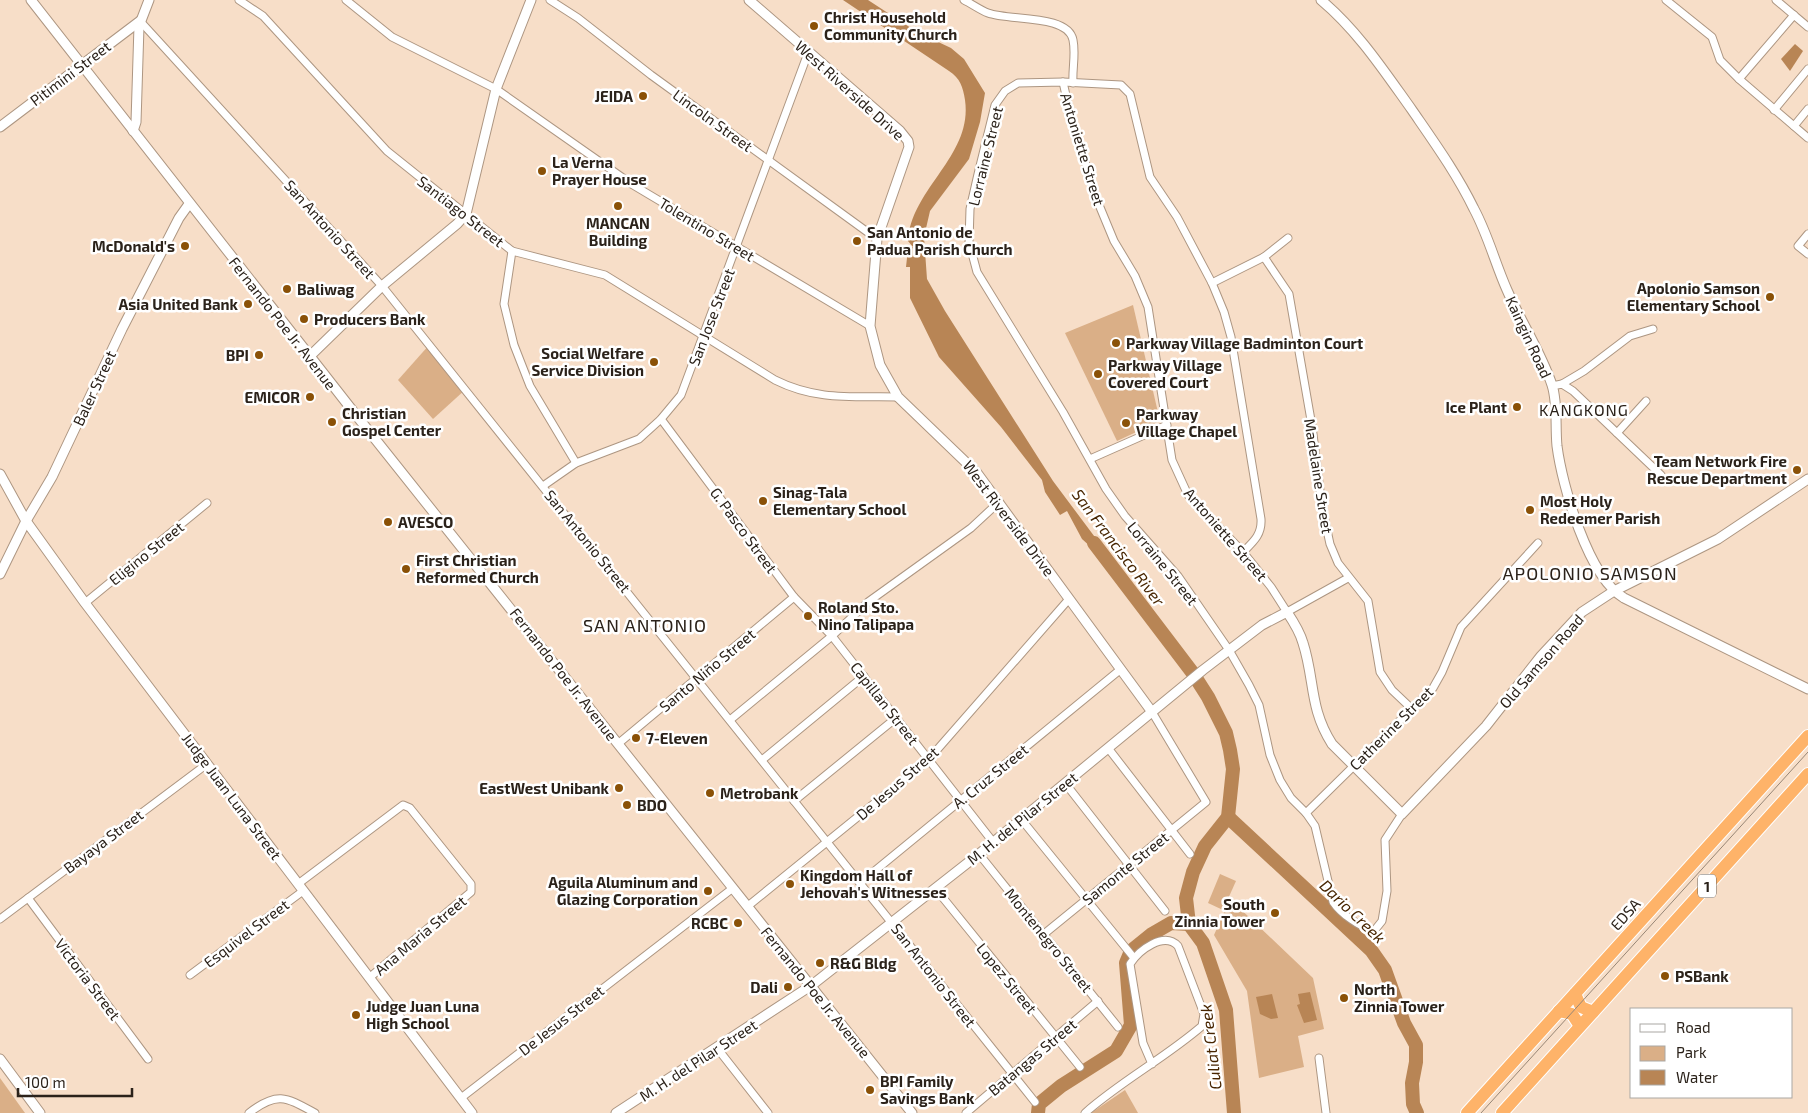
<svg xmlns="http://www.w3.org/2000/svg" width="1808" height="1113" viewBox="0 0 1808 1113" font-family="'Exo 2',sans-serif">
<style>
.green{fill:#daaf87}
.water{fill:#b88555}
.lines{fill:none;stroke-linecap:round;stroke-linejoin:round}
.river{stroke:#b88555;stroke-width:14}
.street-casing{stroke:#ad9682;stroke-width:9}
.secondary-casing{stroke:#ad9682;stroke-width:11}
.highway-casing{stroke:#fff;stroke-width:14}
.street{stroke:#fff;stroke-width:7}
.secondary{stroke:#fff;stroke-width:9}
.highway{stroke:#feb369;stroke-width:12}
.tram{stroke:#978676;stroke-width:1}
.poi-dot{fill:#8a5107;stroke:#fff;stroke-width:2}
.labels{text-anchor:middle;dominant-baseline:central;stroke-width:5;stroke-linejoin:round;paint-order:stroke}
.shield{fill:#fff;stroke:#6b645f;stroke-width:1}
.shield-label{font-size:14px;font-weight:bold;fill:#2b221a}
.poi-label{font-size:15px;font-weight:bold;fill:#2b221a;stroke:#fff;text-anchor:start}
.street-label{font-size:15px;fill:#2b221a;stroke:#fff}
.neighbourhood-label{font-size:16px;letter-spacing:1px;fill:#2b221a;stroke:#fff}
.water-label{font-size:16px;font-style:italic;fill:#472500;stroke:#fff}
.quarter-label{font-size:18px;letter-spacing:1px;fill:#2b221a;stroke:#fff}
</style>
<rect width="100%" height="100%" fill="#f7dec8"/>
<g class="green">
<path d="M1133,305l27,116 -43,20 -52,-108z"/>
<path d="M430,344l36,45 -33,30 -35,-39z"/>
<path d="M1220,874l16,7 -13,29 -15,-7z"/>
<path d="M1230,899l83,79 11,51 -26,7 6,31 -45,11 -12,-87 -33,-56z"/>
<path d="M0,1078l25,35h-25z"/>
<path d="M1125,1090l13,23h-47z"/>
</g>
<g class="water">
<path d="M843,0h25l49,32 34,16 13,11 21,34 -5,29 -11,37 -39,52 -6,26 3,42 18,32 108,170 56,75 -5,3 -22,-20 -15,-28 -7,4 -15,-23 -3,-12 -41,-53 -62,-70 -29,-59v-31h-4l2,-18 5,-2 -5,-6c3,-53 65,-85 57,-141 -2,-13 -5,-22 -16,-29z"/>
<path d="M1795,44l8,7 -13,20 -9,-12z"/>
<path d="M1310,992l7,28 -13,3 -7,-18 3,-1 -2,-10z"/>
<path d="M1272,994l6,24 -7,1 -11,-5 -4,-17z"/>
</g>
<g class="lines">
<g class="river">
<path d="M1094,543l98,129 16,25 18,36 4,17 3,19 -5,48 -23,29 -12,26 -7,26 3,26 14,19 23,67 8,103"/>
<path d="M1228,817l143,133 14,20 19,53 12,22v17l-4,21 1,21 4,9"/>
<path d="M1038,1113l1,-9 22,-18 55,-35 15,-26 -5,-62 5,-12 21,-17 19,-11 18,1"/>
</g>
<g class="street-casing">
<g id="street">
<path d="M239,0l24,16 124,135 125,100 93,24 170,105c42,21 78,16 123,17"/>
<path d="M346,0l46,37 104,52 137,96 237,141"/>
<path d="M550,0l28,18 73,57 226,164"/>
<path d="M964,0c8,4 16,10 24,13 21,8 80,1 85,27 3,14 -1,29 0,43"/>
<path d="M1666,0l46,37 8,23 19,19 69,59"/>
<path d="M1776,0l32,27"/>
<path d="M140,21l242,265 653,816"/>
<path d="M1739,79l55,-64"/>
<path d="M1063,82l7,31 27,87 17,41 21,35 13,31 24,153 16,35 55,57 28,35 16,25 61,-34"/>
<path d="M1774,110l34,-41"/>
<path d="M1794,126l14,-17"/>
<path d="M1808,234l-10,12 10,8"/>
<path d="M512,251l-8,53 10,41 16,41 46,77"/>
<path d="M1264,257l25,37 23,132 10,81 8,37 8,19 30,38 12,71 12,18 20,19"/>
<path d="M1212,283l52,-26 24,-19"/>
<path d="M1562,384l22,-13 46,-35 23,-7"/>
<path d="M1552,386l10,-2 11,7 88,84"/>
<path d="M661,419l133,178 38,39 161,206"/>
<path d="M1617,433l29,-32"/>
<path d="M1090,459l77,-34"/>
<path d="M543,486l33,-23 63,-24 22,-20 20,-24 127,-342"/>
<path d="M1243,552c10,-10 19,-17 18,-33l-30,-182 -7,-25 -12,-29 -35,-66 -27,-40 -20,-83 -9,-9 -58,-3 -45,1 -13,8 -10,14 -17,69 -8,35 -1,33 8,30 86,140 43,77 19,27 53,60 51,74 20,35 10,20 11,50 10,25 11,18 15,15 9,13 18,76c8,12 27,25 41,29l8,-10 5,-30 -2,-51 17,-26"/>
<path d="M85,603l122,-100"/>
<path d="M730,720l102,-84 36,-34 103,-74 28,-26"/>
<path d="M619,743l175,-146"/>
<path d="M1108,748l82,106"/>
<path d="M762,760l102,-84"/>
<path d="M1065,783l100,128"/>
<path d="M794,801l102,-83"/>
<path d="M1306,813l127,-125 9,-16 19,-45 77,-84"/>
<path d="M1021,819l113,139"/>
<path d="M979,854l139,173"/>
<path d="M860,883l261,-214"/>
<path d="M298,884l105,-79 7,3 61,76v8l-102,86"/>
<path d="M935,888l145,179"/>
<path d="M28,898l120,161"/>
<path d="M748,906l181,-147 140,-160"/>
<path d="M0,919l207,-155"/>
<path d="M1044,934l162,-132 -54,-90"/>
<path d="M190,975l113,-84"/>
<path d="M717,1048l51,65"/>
<path d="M1319,1058l7,55"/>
<path d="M461,1098l272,-210"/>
<path d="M249,1113c28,-22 37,-16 66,0"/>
<path d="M966,1113l132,-112"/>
<path d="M1085,1113c36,-32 80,-55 117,-87l2,-12 -26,-68c-14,-15 -39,4 -48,18l13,79 9,21"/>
</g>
</g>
<g class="secondary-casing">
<g id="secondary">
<path d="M31,0l325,415 556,698"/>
<path d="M749,0l151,131 8,10 1,6 -32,92 -7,87 10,39 18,32 79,76 175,239"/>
<path d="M1321,0c37,31 63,71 91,110 22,32 45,64 62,99 14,26 21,54 33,81 14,32 34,62 45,95 6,19 3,41 5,61 5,39 31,131 67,152l184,91"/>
<path d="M0,127l140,-106"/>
<path d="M133,131l3,-9 3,-96 10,-26"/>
<path d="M310,356l72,-70 75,-62 9,-10 30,-125 35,-89"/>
<path d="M0,474l26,47 59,82 387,510"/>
<path d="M0,574l26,-53 26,-44 70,-148 57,-111 10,-14"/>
<path d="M0,1059l40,54"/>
<path d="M616,1113l196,-128 167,-131 224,-184 59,-45 25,-13c6,9 13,20 16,31 12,37 6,65 29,101l70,70 84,-88 55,-70 41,-44 32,-21 104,-52 90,-60"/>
</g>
</g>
<g class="highway-casing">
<g id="highway">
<path d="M1575,994l6,13 12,5"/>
<path d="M1559,1011l13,3 8,12"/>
<path d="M1467,1113l341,-377"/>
<path d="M1502,1113l306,-339"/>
</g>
</g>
<use href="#street" class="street"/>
<use href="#secondary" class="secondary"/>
<use href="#highway" class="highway"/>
<path class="tram" d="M1481,1113l327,-361"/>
</g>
<g class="poi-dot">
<circle cx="814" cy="26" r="5"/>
<circle cx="643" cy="96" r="5"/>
<circle cx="542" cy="171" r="5"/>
<circle cx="618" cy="206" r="5"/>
<circle cx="857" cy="241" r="5"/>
<circle cx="185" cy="246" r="5"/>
<circle cx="287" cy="289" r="5"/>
<circle cx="1770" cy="297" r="5"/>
<circle cx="248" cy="304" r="5"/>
<circle cx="304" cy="319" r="5"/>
<circle cx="1116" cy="343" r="5"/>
<circle cx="259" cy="355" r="5"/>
<circle cx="654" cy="362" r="5"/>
<circle cx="1098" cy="374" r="5"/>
<circle cx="310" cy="397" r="5"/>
<circle cx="1517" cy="407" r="5"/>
<circle cx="332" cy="422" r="5"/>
<circle cx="1126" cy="423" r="5"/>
<circle cx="1797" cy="470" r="5"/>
<circle cx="763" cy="501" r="5"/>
<circle cx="1530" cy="510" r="5"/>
<circle cx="388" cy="522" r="5"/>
<circle cx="406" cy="569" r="5"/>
<circle cx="808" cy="616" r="5"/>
<circle cx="636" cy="738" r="5"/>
<circle cx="619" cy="788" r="5"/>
<circle cx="710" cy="793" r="5"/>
<circle cx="627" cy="805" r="5"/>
<circle cx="790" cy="884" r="5"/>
<circle cx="708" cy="891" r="5"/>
<circle cx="1275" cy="913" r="5"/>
<circle cx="738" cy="923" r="5"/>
<circle cx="820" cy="963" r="5"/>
<circle cx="1665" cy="976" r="5"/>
<circle cx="788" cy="987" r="5"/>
<circle cx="1344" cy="998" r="5"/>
<circle cx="356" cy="1015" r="5"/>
<circle cx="870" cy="1090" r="5"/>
</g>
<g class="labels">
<rect class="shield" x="1698" y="874.5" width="18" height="23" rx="4"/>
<g class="shield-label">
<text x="1707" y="886">1</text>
</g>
<g class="poi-label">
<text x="824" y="17">Christ Household<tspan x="824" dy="17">Community Church</tspan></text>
<text x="633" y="96" text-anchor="end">JEIDA</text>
<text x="552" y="162">La Verna<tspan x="552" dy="17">Prayer House</tspan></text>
<text x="618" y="223" text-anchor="middle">MANCAN<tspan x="618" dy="17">Building</tspan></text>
<text x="867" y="232">San Antonio de<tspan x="867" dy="17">Padua Parish Church</tspan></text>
<text x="175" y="246" text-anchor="end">McDonald's</text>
<text x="1760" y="288" text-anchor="end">Apolonio Samson<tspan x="1760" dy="17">Elementary School</tspan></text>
<text x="297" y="289">Baliwag</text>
<text x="238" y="304" text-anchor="end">Asia United Bank</text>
<text x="314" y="319">Producers Bank</text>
<text x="1126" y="343">Parkway Village Badminton Court</text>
<text x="644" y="353" text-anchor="end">Social Welfare<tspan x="644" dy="17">Service Division</tspan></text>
<text x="249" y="355" text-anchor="end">BPI</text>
<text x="1108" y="365">Parkway Village<tspan x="1108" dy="17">Covered Court</tspan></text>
<text x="300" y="397" text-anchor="end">EMICOR</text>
<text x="1507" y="407" text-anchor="end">Ice Plant</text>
<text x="342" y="413">Christian<tspan x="342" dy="17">Gospel Center</tspan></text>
<text x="1136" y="414">Parkway<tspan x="1136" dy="17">Village Chapel</tspan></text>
<text x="1787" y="461" text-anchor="end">Team Network Fire<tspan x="1787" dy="17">Rescue Department</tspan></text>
<text x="773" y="492">Sinag-Tala<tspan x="773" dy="17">Elementary School</tspan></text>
<text x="1540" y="501">Most Holy<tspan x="1540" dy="17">Redeemer Parish</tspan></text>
<text x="398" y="522">AVESCO</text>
<text x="416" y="560">First Christian<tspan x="416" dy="17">Reformed Church</tspan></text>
<text x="818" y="607">Roland Sto.<tspan x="818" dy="17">Nino Talipapa</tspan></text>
<text x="646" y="738">7-Eleven</text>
<text x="609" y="788" text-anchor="end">EastWest Unibank</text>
<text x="720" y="793">Metrobank</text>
<text x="637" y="805">BDO</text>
<text x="800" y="875">Kingdom Hall of<tspan x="800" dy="17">Jehovah's Witnesses</tspan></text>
<text x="698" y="882" text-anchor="end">Aguila Aluminum and<tspan x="698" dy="17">Glazing Corporation</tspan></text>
<text x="1265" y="904" text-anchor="end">South<tspan x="1265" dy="17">Zinnia Tower</tspan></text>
<text x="728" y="923" text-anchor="end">RCBC</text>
<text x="830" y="963">R&amp;G Bldg</text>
<text x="1675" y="976">PSBank</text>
<text x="778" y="987" text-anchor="end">Dali</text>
<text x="1354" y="989">North<tspan x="1354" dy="17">Zinnia Tower</tspan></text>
<text x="366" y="1006">Judge Juan Luna<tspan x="366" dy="17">High School</tspan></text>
<text x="880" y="1081">BPI Family<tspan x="880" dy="17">Savings Bank</tspan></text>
</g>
<g class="street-label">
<text transform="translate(70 73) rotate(-37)">Pitimini Street</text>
<text transform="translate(850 90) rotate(42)">West Riverside Drive</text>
<text transform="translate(713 120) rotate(36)">Lincoln Street</text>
<text transform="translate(1083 149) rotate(73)">Antoniette Street</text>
<text transform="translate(985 156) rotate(-76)">Lorraine Street</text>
<text transform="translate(461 211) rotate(38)">Santiago Street</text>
<text transform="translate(330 229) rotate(48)">San Antonio Street</text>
<text transform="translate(707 229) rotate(31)">Tolentino Street</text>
<text transform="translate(711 317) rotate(-69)">San Jose Street</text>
<text transform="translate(283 323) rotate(52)">Fernando Poe Jr. Avenue</text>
<text transform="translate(1529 337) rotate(65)">Kaingin Road</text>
<text transform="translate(94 388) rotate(-65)">Baler Street</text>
<text transform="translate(1319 476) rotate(81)">Madelaine Street</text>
<text transform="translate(1009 518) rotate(53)">West Riverside Drive</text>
<text transform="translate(744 530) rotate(54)">G. Pasco Street</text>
<text transform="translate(1226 534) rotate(49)">Antoniette Street</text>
<text transform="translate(588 541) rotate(51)">San Antonio Street</text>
<text transform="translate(146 553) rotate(-39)">Eligino Street</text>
<text transform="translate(1163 563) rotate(51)">Lorraine Street</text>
<text transform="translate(1541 661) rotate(-49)">Old Samson Road</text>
<text transform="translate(707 670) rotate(-40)">Santo Niño Street</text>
<text transform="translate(564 674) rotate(52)">Fernando Poe Jr. Avenue</text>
<text transform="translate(885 703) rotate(52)">Capillan Street</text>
<text transform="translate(1391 728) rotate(-45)">Catherine Street</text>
<text transform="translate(990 776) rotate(-39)">A. Cruz Street</text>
<text transform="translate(897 783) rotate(-41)">De Jesus Street</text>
<text transform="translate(232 796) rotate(53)">Judge Juan Luna Street</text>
<text transform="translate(1022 818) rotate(-39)">M. H. del Pilar Street</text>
<text transform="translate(103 841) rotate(-37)">Bayaya Street</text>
<text transform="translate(1125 868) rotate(-39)">Samonte Street</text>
<text transform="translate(1625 914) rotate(-48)">EDSA</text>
<text transform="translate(246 933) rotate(-37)">Esquivel Street</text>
<text transform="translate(420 935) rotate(-40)">Ana Maria Street</text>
<text transform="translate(1049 940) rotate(51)">Montenegro Street</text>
<text transform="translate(934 975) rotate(52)">San Antonio Street</text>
<text transform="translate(1007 978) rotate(51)">Lopez Street</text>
<text transform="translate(88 979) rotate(53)">Victoria Street</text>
<text transform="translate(816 992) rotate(51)">Fernando Poe Jr. Avenue</text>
<text transform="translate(561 1020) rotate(-38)">De Jesus Street</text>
<text transform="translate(1032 1057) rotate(-40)">Batangas Street</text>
<text transform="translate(698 1060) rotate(-33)">M. H. del Pilar Street</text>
</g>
<g class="neighbourhood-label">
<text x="1584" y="409">KANGKONG</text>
</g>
<g class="water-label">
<text transform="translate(1119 547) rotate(53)">San Francisco River</text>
<text transform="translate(1353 911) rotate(44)">Dario Creek</text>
<text transform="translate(1210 1047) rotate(-97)">Culiat Creek</text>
</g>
<g class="quarter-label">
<text x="1590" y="573">APOLONIO SAMSON</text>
<text x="645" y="625">SAN ANTONIO</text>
</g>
</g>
<rect x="1630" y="1008" width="162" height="90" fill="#ffffff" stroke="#aaa7a3"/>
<rect x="1640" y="1024" width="25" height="8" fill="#ffffff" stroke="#aaa7a3"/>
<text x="1676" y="1033" font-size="15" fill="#2b221a">Road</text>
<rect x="1640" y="1046" width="25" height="15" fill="#daaf87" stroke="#aaa7a3"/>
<text x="1676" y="1058" font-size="15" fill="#2b221a">Park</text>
<rect x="1640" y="1070" width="25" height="15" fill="#b88555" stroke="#aaa7a3"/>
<text x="1676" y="1083" font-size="15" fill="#2b221a">Water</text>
<path d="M18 1088v8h114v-8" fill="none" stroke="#2b221a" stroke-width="2.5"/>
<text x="25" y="1088" font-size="15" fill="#2b221a" stroke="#ffffff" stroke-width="4" paint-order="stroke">100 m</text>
</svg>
